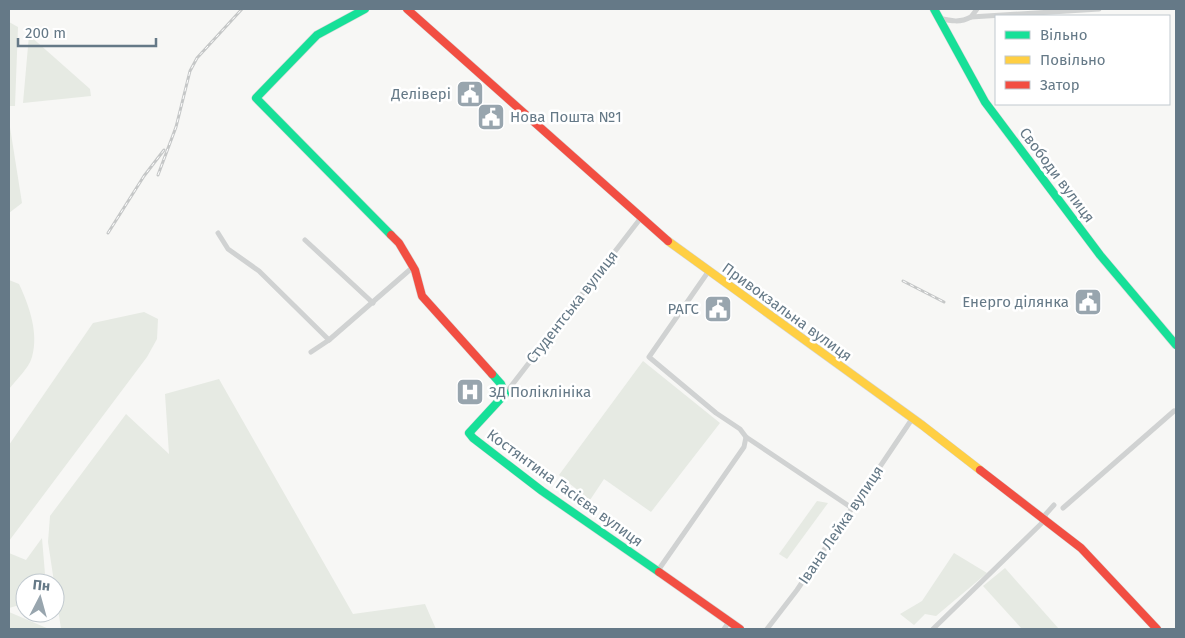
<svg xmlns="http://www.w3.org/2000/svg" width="1185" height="638" viewBox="0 0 1185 638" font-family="'Fira Sans',sans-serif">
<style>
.green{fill:#e6eae3}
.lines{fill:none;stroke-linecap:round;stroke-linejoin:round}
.fast-casing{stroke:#d3d5d5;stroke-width:9}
.slow-casing{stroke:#d3d5d5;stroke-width:9}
.jam-casing{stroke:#d3d5d5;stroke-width:9}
.street{stroke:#d0d2d2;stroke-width:5}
.fast{stroke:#16e098;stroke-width:8}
.slow{stroke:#ffcf43;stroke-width:8}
.jam{stroke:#f24e42;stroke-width:8}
.rail-casing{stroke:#c5c7c7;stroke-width:3}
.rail{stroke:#fff;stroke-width:1;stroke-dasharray:4;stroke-linecap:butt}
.labels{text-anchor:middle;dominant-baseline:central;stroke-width:5;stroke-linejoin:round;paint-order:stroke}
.poi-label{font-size:15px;fill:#657987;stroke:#fff;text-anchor:end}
.street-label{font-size:15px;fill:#657987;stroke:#fff}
</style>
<rect width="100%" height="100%" fill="#f7f7f5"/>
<g class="green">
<path d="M9,22l9,5 -3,79h-6z"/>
<path d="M29,35l61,54 1,7 -68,7z"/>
<path d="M9,121l13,82 -13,10z"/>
<path d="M9,280l10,4c10,21 20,49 13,73 -3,11 -16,23 -23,32z"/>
<path d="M144,312l14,7 -1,20 -10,18 -138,184v-96l84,-122z"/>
<path d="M643,361l77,62 -69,89 -47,-33 -14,21 -31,-25z"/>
<path d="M219,379l134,235 72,-10 11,25h-375l-13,-87 2,-26 76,-102 43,40 -4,-60z"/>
<path d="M817,501l11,2 -41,56 -8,-5z"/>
<path d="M42,538l3,36 -10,3 5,6h-15v27l-9,-4 -7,2v-55l17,7z"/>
<path d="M954,553l33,20 -51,43 -11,-2 -11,11 -14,-11 22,-13z"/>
<path d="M1005,568l54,61h-37l-39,-43z"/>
<path d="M9,612l40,17h-40z"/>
</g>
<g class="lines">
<g class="fast-casing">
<g id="fast">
<path d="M365,9l-48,26 -61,63 135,137"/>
<path d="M934,9l51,93 115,153 76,90"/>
<path d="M492,374l9,10 4,10 -36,39 4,5 69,53 117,81"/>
</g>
</g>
<g class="slow-casing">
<path id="slow" d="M668,241l254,184 58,45"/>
</g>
<g class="jam-casing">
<g id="jam">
<path d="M407,9l261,232"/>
<path d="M391,235l8,8 16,27 7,26 70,78"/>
<path d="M980,470l101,78 76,81"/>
<path d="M659,572l81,57"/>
</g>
</g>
<g class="street">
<path d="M971,17l6,-8"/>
<path d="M939,18c12,3 21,5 32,-1l128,-8"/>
<path d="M218,233l10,16 31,22 70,69"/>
<path d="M305,240l68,63"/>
<path d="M708,272l-59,85 67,56 24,16 6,8 106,71"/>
<path d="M311,352l18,-12 84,-73"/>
<path d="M505,394l135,-175"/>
<path d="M1063,508l111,-97"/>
<path d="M657,572l87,-125 2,-10"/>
<path d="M724,629l5,-7"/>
<path d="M767,629l30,-39 115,-171"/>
<path d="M933,629l113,-110 -1,-4 9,-10"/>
</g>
<use href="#fast" class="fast"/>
<use href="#slow" class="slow"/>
<use href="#jam" class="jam"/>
<g class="rail-casing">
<g id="rail">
<path d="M158,175l18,-48 14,-56 7,-13 45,-49"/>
<path d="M108,233l36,-57 20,-26"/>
<path d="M903,281l41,21"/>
</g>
</g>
<use href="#rail" class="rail"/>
</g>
<defs>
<g id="civic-square" transform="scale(1.4375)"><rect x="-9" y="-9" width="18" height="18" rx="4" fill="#98a5ae" stroke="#fff"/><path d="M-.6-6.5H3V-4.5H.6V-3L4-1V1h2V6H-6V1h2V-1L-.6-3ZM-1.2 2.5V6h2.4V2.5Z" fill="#fff"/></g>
<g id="hospital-square" transform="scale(1.4375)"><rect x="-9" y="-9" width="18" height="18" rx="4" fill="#98a5ae" stroke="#fff"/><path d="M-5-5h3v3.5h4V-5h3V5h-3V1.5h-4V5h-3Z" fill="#fff"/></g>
</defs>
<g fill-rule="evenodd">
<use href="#civic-square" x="470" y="94"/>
<use href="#civic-square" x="491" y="117"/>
<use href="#civic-square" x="1088" y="302"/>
<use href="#civic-square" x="718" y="309"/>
<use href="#hospital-square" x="470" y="392"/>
</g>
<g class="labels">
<g class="poi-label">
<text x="451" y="94">Делівері</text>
<text x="510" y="117" text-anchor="start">Нова Пошта №1</text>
<text x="1069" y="302">Енерго ділянка</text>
<text x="699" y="309">РАГС</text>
<text x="489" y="392" text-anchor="start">ЗД Поліклініка</text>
</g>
<g class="street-label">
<text transform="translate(1057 175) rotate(53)">Свободи вулиця</text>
<text transform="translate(572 307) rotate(-52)">Студентська вулиця</text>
<text transform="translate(787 312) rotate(36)">Привокзальна вулиця</text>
<text transform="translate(565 488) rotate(36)">Костянтина Гасієва вулиця</text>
<text transform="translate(841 525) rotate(-56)">Івана Лейка вулиця</text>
</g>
</g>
<rect width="1185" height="638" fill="none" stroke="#657987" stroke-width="20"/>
<rect x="995" y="15" width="175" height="90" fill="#ffffff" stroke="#c1c9cf"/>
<rect x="1005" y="31" width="25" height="8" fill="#16e098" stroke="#c1c9cf"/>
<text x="1040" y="40" font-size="15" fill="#657987">Вільно</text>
<rect x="1005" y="56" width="25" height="8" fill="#ffcf43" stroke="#c1c9cf"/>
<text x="1040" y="65" font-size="15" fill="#657987">Повільно</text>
<rect x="1005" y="81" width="25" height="8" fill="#f24e42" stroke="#c1c9cf"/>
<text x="1040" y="90" font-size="15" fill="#657987">Затор</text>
<g transform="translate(40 598) rotate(6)"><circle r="24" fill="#ffffff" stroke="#c1c9cf"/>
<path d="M0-4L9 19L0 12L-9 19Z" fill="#98a5ae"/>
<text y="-8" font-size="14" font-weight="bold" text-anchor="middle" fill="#657987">Пн</text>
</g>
<path d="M18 38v8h138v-8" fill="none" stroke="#657987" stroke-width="2.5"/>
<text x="25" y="38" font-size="15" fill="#657987" stroke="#ffffff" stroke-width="4" paint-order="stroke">200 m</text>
</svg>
